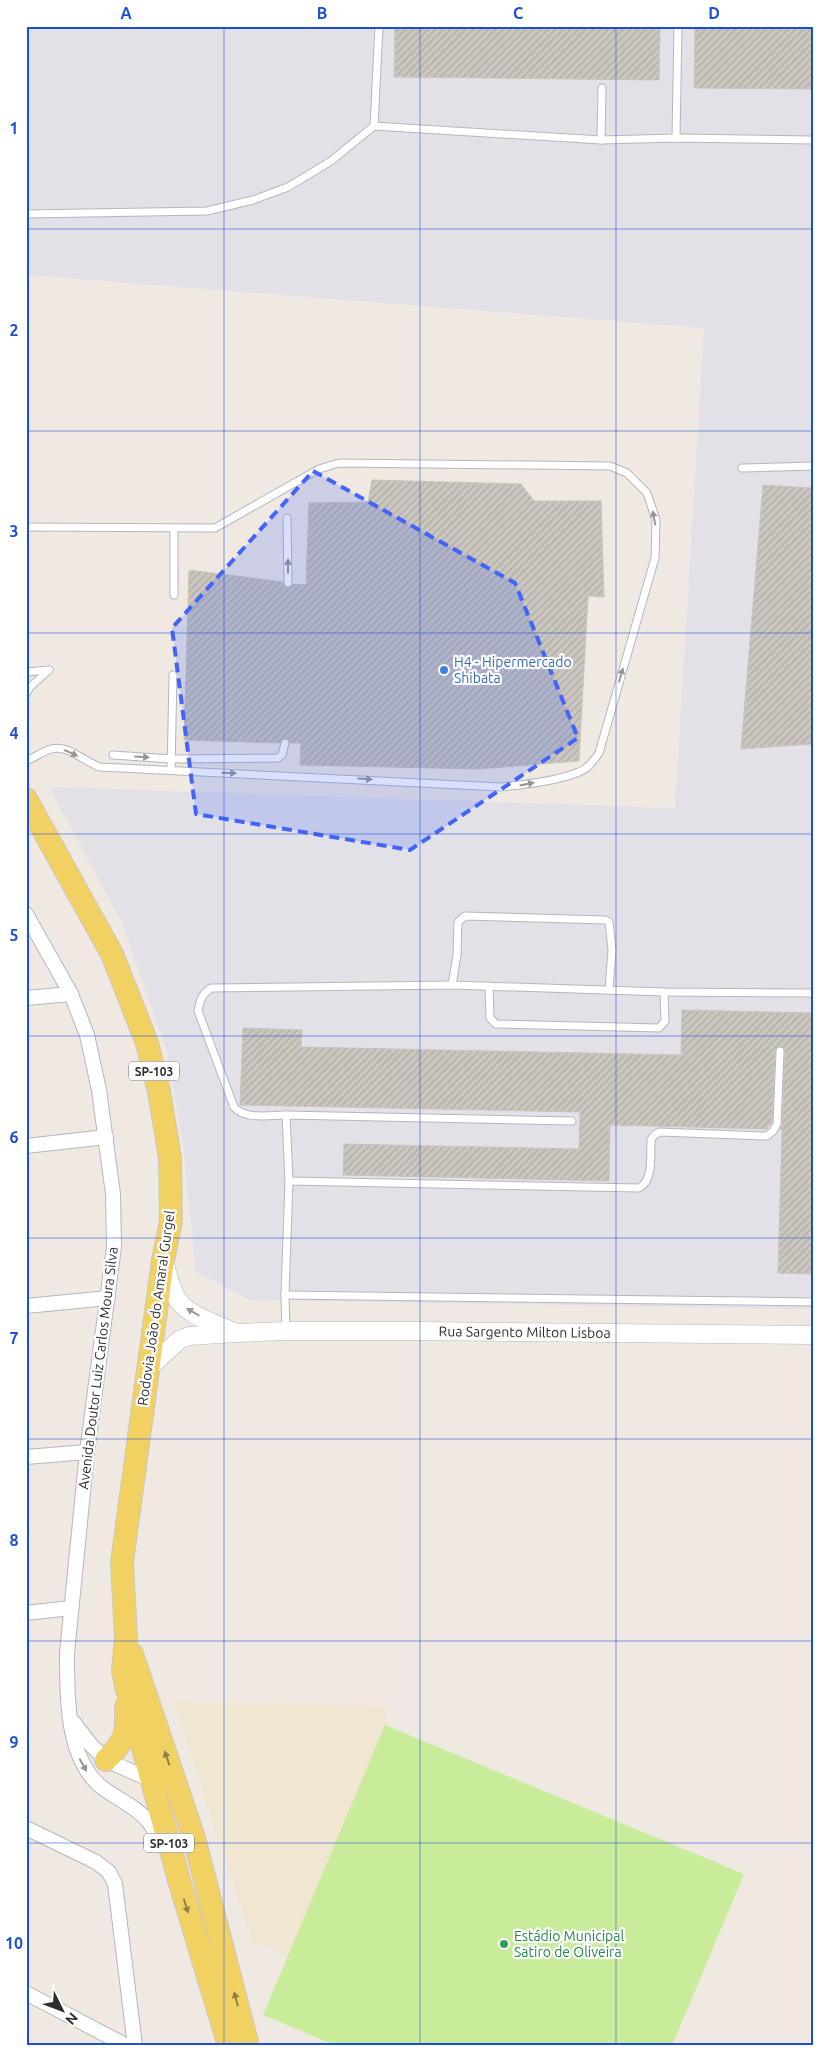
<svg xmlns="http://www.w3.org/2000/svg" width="839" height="2072" viewBox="0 0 839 2072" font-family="Ubuntu,sans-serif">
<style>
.industrial{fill:#e3e1e8}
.education{fill:#f0e6d1}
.pitch{fill:#c9ec9a}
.building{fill:url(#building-hatch);stroke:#cbc5ba}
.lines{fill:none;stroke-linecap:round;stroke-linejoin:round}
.service-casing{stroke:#b4b7c1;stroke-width:9}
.minor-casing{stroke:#b4b7c1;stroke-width:16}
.tertiary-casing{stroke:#b4b7c1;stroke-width:19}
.primary-casing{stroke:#c9c9c9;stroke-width:24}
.service{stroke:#fff;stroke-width:7}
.minor{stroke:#fff;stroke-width:14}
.tertiary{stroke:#fff;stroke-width:18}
.primary{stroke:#f2d163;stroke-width:22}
.oneway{fill:#969696}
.oneway2{fill:#908048}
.marked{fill:#4264fb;fill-opacity:0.2;stroke:#4264fb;stroke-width:4;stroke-dasharray:10 6;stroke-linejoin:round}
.grid{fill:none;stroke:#1d4ed8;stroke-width:1;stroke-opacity:0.55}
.shop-dot{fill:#3f7fe0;stroke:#fff;stroke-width:2}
.leisure-dot{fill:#2e9e5b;stroke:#fff;stroke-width:2}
.labels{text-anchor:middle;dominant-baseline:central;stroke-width:4.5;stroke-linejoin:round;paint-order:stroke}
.shield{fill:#fff;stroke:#6d6d6d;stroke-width:1}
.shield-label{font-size:12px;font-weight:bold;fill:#2e2e2e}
.shop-label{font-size:14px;fill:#366cbe;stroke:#fff;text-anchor:start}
.street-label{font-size:14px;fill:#2e2e2e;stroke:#fff}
.leisure-label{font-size:14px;fill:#27864d;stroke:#fff;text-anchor:start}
.neatline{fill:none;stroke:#1d4ed8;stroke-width:2}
.grid-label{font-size:16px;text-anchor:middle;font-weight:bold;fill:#1d4ed8}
</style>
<defs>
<pattern id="building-hatch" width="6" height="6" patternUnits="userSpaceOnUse" patternTransform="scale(1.25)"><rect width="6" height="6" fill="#cbc7bf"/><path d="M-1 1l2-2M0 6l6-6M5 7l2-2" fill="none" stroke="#afaba4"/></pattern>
</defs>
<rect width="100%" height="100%" fill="#efe9e1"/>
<path class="industrial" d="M26,26h787v1283l-564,-9 -53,-28 -13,-127 -17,-97 -45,-127 -72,-134 626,21 29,-480 -678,-53z"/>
<path class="education" d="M174,1701l211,6v18l-94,230 -39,-13z"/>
<path class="pitch" d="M385,1725l359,149 -72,172h-335l-74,-31z"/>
<g class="building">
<path d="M395,26h265l-1,54 -265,-3z"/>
<path d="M695,26h118v63l-119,-1z"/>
<path d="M372,480l149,4 13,17h67l3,96 -16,-1 -9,165 -101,8 -178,-4 1,-22h-11l-4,-5 -4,1 -2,4 -96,-3 5,-170 94,12 1,4 4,2 5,-4 13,1 3,-82 59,-1z"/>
<path d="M763,485l50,3v256l-72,5z"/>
<path d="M682,1010l131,3v261l-35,-1 4,-144h-2l2,-5 3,-73 -4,-5 -4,1 -2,4 -3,71 -5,7 -157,-4 -1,56 -266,-6 1,-31 235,5 1,-37 -340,-7 3,-77 59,2 -1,17 380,8z"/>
</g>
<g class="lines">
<g class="service-casing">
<g id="service">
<path d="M374,126l5,-100"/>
<path d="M676,138l2,-112"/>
<path d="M601,140l1,-52"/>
<path d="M26,214l181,-3 46,-11 35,-13 43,-26 43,-35 227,14 75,-2 137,2"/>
<path d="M742,468l71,-2"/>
<path d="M287,518l1,65"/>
<path d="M26,527l189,1 104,-59 20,-6 271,3 17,7 20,20 9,27 -1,38 -56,195c-6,8 -11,16 -20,19 -22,9 -56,13 -79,15l-400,-20c-16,-5 -34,-25 -52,-17 -7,3 -15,8 -22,11"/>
<path d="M174,529v66"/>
<path d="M26,672l23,-2"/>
<path d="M26,694l4,-7 19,-17"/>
<path d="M113,755l58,4 107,-1 4,-3 3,-12"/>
<path d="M171,770l2,-95"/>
<path d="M452,985l5,-30 1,-33 7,-6 140,4 4,2 3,28 -3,40"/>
<path d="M489,986l1,32 6,6 163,4 6,-7 -1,-29"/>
<path d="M286,1115c-16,0 -41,5 -52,-8l-36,-96c2,-11 4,-17 13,-23l241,-3 212,7 149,1"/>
<path d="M289,1181l-3,-66 286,6"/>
<path d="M285,1295l528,7"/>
<path d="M286,1330l-1,-35 4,-114 350,7c15,-8 11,-32 12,-48l3,-5 6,-3 107,4 6,-5 4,-7 3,-73"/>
</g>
</g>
<g class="minor-casing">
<g id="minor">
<path d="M26,914l45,80 16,41 12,55 14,104 1,53 -27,205 -20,201c0,42 -1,102 32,132 15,13 36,20 49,36 6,7 9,16 13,24"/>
<path d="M26,998l45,-4"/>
<path d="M26,1146l80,-9"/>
<path d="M26,1306l82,-8"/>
<path d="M26,1457l61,-5"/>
<path d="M26,1613l45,-5"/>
<path d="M74,1723l17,22 15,15 47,21"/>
<path d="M26,1828l70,34 13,10 6,12 20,162"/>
<path d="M26,1993l101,53"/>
</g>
</g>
<g class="tertiary-casing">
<g id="tertiary">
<path d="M164,1261c3,11 6,24 11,34 9,20 40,28 59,37"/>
<path id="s1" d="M148,1369l31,-29 10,-4 47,-3 50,-2h133l394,4"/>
</g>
</g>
<g class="primary-casing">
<g id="primary">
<path d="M26,799l86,155 35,89 12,48 11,67 1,63 -8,39 -41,302 4,76 -3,33 3,15 53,194 50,166"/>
<path d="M132,1654l62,184 54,208"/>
<path d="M106,1760c20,-20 21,-25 20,-53"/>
</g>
</g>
<use href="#service" class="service"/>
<use href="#minor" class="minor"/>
<use href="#tertiary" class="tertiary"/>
<use href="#primary" class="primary"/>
</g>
<defs><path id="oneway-solid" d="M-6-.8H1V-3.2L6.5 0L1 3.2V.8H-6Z" transform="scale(1.25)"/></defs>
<g class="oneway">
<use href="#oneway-solid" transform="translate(654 518) rotate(-101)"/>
<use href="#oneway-solid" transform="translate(288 566) rotate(-90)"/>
<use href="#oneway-solid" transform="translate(621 675) rotate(-74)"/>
<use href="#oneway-solid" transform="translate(71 753) rotate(25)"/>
<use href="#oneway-solid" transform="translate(142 757) rotate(4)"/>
<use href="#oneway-solid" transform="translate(229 773) rotate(2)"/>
<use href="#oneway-solid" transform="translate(365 779) rotate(3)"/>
<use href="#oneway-solid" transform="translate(527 784) rotate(-11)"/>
<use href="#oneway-solid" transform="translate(193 1312) rotate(-150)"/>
<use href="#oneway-solid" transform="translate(83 1765) rotate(61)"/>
</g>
<g class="oneway2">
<use href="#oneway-solid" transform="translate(167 1758) rotate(-109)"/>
<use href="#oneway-solid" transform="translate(186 1906) rotate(73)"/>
<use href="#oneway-solid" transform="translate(236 1999) rotate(-105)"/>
</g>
<path class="marked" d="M313,471l202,112 63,155 -168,112 -214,-36 -24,-186z"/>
<path class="grid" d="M224,26v2020M420,26v2020M616,26v2020M26,229h787M26,431h787M26,633h787M26,834h787M26,1036h787M26,1238h787M26,1439h787M26,1641h787M26,1843h787"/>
<circle class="shop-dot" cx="444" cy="670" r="5"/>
<circle class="leisure-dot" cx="504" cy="1944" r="5"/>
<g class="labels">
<g class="shield">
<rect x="129" y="1061.5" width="50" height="19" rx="4"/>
<rect x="144" y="1833.5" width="50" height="19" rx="4"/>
</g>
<g class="shield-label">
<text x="154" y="1071">SP-103</text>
<text x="169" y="1843">SP-103</text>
</g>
<g class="shop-label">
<text x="454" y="662">H4 - Hipermercado<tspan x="454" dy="16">Shibata</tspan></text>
</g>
<g class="street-label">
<text transform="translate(156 1308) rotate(-82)">Rodovia João do Amaral Gurgel</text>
<text stroke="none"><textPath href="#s1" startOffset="389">Rua Sargento Milton Lisboa</textPath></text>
<text transform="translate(98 1368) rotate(-83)">Avenida Doutor Luiz Carlos Moura Silva</text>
</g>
<g class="leisure-label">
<text x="514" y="1936">Estádio Municipal<tspan x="514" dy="16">Satiro de Oliveira</tspan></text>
</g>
</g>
<rect width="839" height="2072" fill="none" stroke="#ffffff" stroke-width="55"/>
<g transform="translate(62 2010) rotate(132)" stroke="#ffffff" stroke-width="4" paint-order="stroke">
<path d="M0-4L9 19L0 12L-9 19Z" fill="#2e2e2e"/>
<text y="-8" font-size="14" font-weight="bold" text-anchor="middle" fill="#2e2e2e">N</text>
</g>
<rect x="28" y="28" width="784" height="2016" class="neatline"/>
<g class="grid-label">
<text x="126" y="19">A</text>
<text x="322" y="19">B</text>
<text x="518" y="19">C</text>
<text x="714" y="19">D</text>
<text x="14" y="134">1</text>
<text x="14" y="336">2</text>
<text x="14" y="537">3</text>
<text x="14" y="739">4</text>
<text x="14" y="941">5</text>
<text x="14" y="1143">6</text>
<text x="14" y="1344">7</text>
<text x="14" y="1546">8</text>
<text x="14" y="1748">9</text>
<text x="14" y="1949">10</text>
</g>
</svg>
